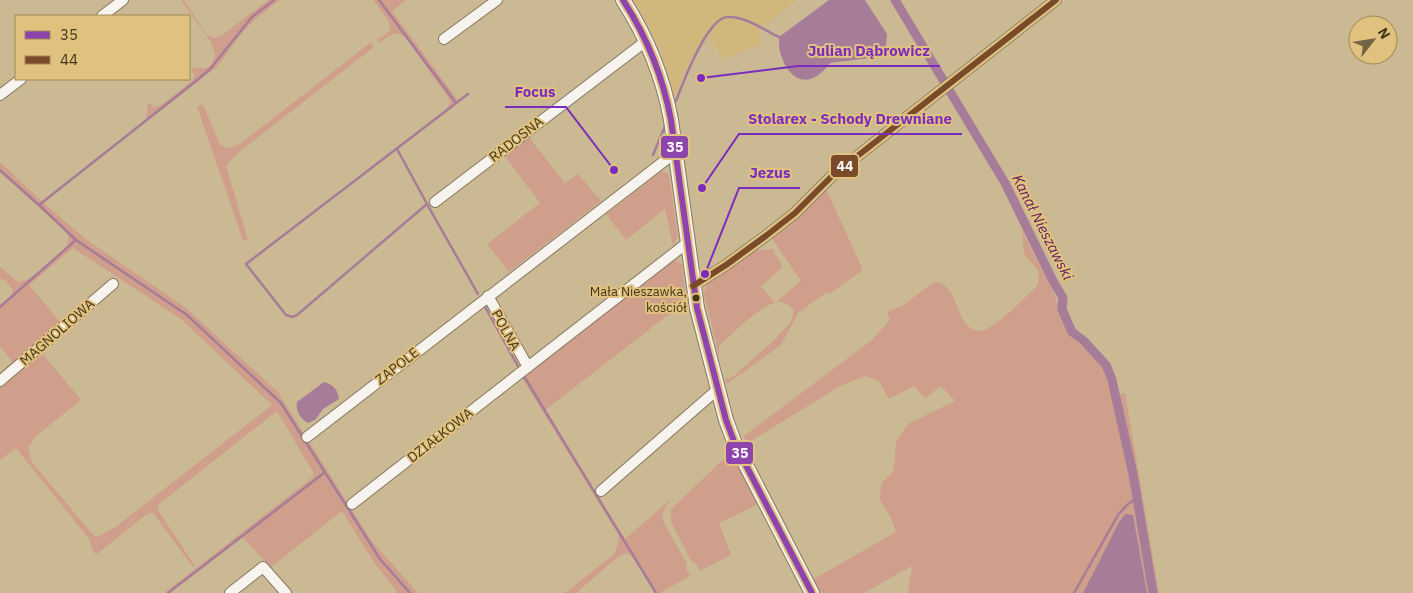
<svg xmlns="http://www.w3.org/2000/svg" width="1413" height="593" viewBox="0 0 1413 593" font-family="'IBM Plex Sans',sans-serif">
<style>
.built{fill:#d2b77c}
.green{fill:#cf9f8b}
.water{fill:#a77c98}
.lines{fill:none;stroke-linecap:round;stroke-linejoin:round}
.stream{stroke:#a77c98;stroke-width:2.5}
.canal{stroke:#a77c98;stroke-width:9}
.minor-casing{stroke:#84785d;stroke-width:12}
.secondary-casing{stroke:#84785d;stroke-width:16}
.minor{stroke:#f7f4ef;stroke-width:10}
.secondary{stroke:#f7f4ef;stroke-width:14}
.bus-1-casing{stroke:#e1c17e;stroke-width:10}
.bus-2-casing{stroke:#e1c17e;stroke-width:10}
.bus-1{stroke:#8e44ad;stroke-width:6}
.bus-2{stroke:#7a4b2a;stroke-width:6}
.bus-dot{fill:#43361a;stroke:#e1c17e;stroke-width:2}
.labels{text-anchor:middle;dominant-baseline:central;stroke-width:4;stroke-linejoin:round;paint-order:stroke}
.bus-label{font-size:13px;fill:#43361a;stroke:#e1c17e;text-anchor:end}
.street-label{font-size:14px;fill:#43361a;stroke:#e1c17e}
.water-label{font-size:15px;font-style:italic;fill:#632068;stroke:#e1c17e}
.leader{fill:none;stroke:#7b2cbf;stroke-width:2}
.callout-dot{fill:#7b2cbf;stroke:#e1c17e;stroke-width:2}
.callout-label{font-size:15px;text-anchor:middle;font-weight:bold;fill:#7b2cbf;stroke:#e1c17e;stroke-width:4;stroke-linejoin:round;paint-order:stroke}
.line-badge{stroke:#e1c17e;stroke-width:2}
.badge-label{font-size:14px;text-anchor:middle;font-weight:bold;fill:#fff}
</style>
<rect width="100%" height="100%" fill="#cbb994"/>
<path class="built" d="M633,0h164l-39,31 4,12 -39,16 -16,-25 -12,16 -21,47 -5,-21 -9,-26 -17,-35z"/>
<g class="green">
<path d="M181,0h3l23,35 8,3 6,-2 47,-36h12l-27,21 -11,12 -25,34 -70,54 -1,-3 2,-16 6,5 6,-1 33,-26 1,-5 -2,-7h15l5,-4 3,-10 -4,-12z"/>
<path d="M373,0h33l-14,11 66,89 -11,9 3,-7 -2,-5 -43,-60c-10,-8 -17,0 -26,6l-2,-4c5,-2 12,-5 13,-10 2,-7 -13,-23 -17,-29z"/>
<path d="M371,42l3,5 -136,106 -11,11v5l21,71h-5l-46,-133 6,-3 17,41 9,3 12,-5z"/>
<path d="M528,136l37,47 13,-9 23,27 -92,71 -22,-28 53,-41 -36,-48z"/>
<path d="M0,162l48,45 39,33 99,68 92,84 93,148 47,53h-20l-23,-29 -33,-53 -71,56 -29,-30 -72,56h-6l149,-116v-5l-36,-61 -119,94v5l37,56 -2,1 -40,-54 -6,1 -50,40 -3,-1 -5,-14 -73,-91 -16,12v-74l40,-35 41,49 -45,36 -8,12 4,14 62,74h5l15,-8 158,-123 -91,-86 -108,-71 -44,37 31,37 -47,40 -13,-15v-40l11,-10 2,-7 -7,-9 -6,-3v-11l18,15c12,0 46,-28 50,-39 1,-5 0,-8 -2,-12l-66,-58z"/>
<path d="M662,171l7,3 9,63 -5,8 -8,-36 -39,31 -20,-26z"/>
<path d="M825,187l38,83 -34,24 -2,-2 -29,21 -17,32 -54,39 -2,-6 4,1 6,-4 39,-35 16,-17 4,-12c-4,-5 -9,-10 -16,-9 -15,1 -47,33 -59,44v10l-15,-62 4,-13 48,-31 16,-1 11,18 -22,19 14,17 26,-22 -30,-44z"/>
<path d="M1022,231l30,58 18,47 30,25 12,35 13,-3 34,200h-12l-14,-78 -15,9 -35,69h-175l4,-27 -48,27h-43l-7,-14 82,-47 -5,-14 -11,-18 1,-16 13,-14 2,-29 12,-17 47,-23 -14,-15 -16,12 -11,-12 -25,13 -11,-19 -13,-4 -23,9 -96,59 -2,-8 128,-96 18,-20 -3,-8 15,-6 32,-24c26,0 20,45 44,49 13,2 48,-35 58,-44l3,-6 -1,-11 -14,-16z"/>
<path d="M673,260l9,4 4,37 -142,110 81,128 45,-39 -8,14 2,9 23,41 -1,5 4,7 -30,17h-5l-22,-36c-5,-5 -8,-4 -14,-1l-43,37h-11l48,-38c4,-7 6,-13 5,-21l-96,-156z"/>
<path d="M731,452l28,52 -40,19 12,32 -31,16 -4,-7 -4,-2 -20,-38 -2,-14z"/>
</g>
<g class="water">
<path d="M829,0h36l22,34 -1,12 -17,12 -39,5c-20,27 -41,20 -50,-11 -1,-4 -1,-10 -1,-15z"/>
<path d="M324,382c9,2 14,8 15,17l-16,10 -8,11 -7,3c-7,-4 -13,-12 -11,-21z"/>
<path d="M1125,514l8,1 14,78h-64l35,-69z"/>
</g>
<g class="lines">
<g class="stream">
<path d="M379,0l77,103"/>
<path d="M676,101c7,-18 31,-84 52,-84 17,-1 36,13 51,20"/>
<path d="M397,149l30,55 -130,111 -4,2 -7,-2 -40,-51 222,-170"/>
<path d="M653,155l12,-29"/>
<path d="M0,170l39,35"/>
<path d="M427,204l51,90"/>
<path d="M76,240l-37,-35 157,-124 14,-12 42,-52 22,-17"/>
<path d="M484,305l34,61"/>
<path d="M0,307l76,-67 111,75 94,88 99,156 30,34"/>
<path d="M525,378l131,215"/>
<path d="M168,593l156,-120"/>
<path d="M1074,593l44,-78 10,-11 9,-6"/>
</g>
<path class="canal" d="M895,0l110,183 48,98 10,17 -1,11 10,23 12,9 22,24 6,15 21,94 20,119"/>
<g class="minor-casing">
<g id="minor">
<path d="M102,16l21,-16"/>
<path d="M444,39l53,-39"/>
<path d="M0,95l21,-16"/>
<path d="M435,202l211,-161"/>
<path d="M693,286l33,-21 41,-30 28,-22 37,-37 224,-176"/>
<path d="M488,296l40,71"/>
<path d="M0,381l113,-97"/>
<path d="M307,437l369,-285"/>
<path d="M601,491l117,-102"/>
<path d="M352,504l335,-261"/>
<path d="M230,593l33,-26 23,26"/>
</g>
</g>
<g class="secondary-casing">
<path id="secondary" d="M623,0c24,37 40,77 48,120l26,188 29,112 9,24 77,149"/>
</g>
<use href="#minor" class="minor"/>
<use href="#secondary" class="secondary"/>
<g class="bus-1-casing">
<path id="bus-1" d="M623,0c24,37 40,77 48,120l26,188 29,112 9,24 77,149"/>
</g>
<g class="bus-2-casing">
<path id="bus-2" d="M693,286l33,-21 41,-30 28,-22 37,-37 224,-176"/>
</g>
<use href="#bus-1" class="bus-1"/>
<use href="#bus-2" class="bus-2"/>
</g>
<circle class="bus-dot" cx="696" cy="298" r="4.5"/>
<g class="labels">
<g class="bus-label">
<text x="687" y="291">Mała Nieszawka,<tspan x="687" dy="16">kościół</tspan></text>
</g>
<g class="street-label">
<text transform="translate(516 139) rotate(-38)">RADOSNA</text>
<text transform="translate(506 330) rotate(61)">POLNA</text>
<text transform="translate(57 332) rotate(-41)">MAGNOLIOWA</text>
<text transform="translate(397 366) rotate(-38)">ZAPOLE</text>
<text transform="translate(440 435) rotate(-38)">DZIAŁKOWA</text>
</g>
<g class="water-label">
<text transform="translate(1043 227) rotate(63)">Kanał Nieszawski</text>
</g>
</g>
<path class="leader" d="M701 78L798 66H940M614 170L566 107H505M702 188L739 134H962M705 274L739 188H800"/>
<g class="callout-dot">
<circle cx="701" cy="78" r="5"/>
<circle cx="614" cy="170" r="5"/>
<circle cx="702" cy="188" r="5"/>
<circle cx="705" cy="274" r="5"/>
</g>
<g class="callout-label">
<text x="869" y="56">Julian Dąbrowicz</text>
<text x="535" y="97">Focus</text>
<text x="850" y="124">Stolarex - Schody Drewniane</text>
<text x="770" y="178">Jezus</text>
</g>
<g class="line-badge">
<rect x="660" y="135" width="29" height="24" rx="5" fill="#8e44ad"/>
<rect x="830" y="154" width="29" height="24" rx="5" fill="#7a4b2a"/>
<rect x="725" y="441" width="29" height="24" rx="5" fill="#8e44ad"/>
</g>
<g class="badge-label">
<text x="675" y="152">35</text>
<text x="845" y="171">44</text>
<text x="740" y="458">35</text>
</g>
<rect x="15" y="15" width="175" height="65" fill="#e1c17e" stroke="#a28956"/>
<rect x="25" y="31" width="25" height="8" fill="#8e44ad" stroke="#a28956"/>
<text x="60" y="40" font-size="15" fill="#43361a">35</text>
<rect x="25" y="56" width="25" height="8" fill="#7a4b2a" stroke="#a28956"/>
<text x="60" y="65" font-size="15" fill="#43361a">44</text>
<g transform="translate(1373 40) rotate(59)"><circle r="24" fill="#e1c17e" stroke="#a28956"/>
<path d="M0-4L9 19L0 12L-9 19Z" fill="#736445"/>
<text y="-8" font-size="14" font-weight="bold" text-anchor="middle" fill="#43361a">N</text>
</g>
</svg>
